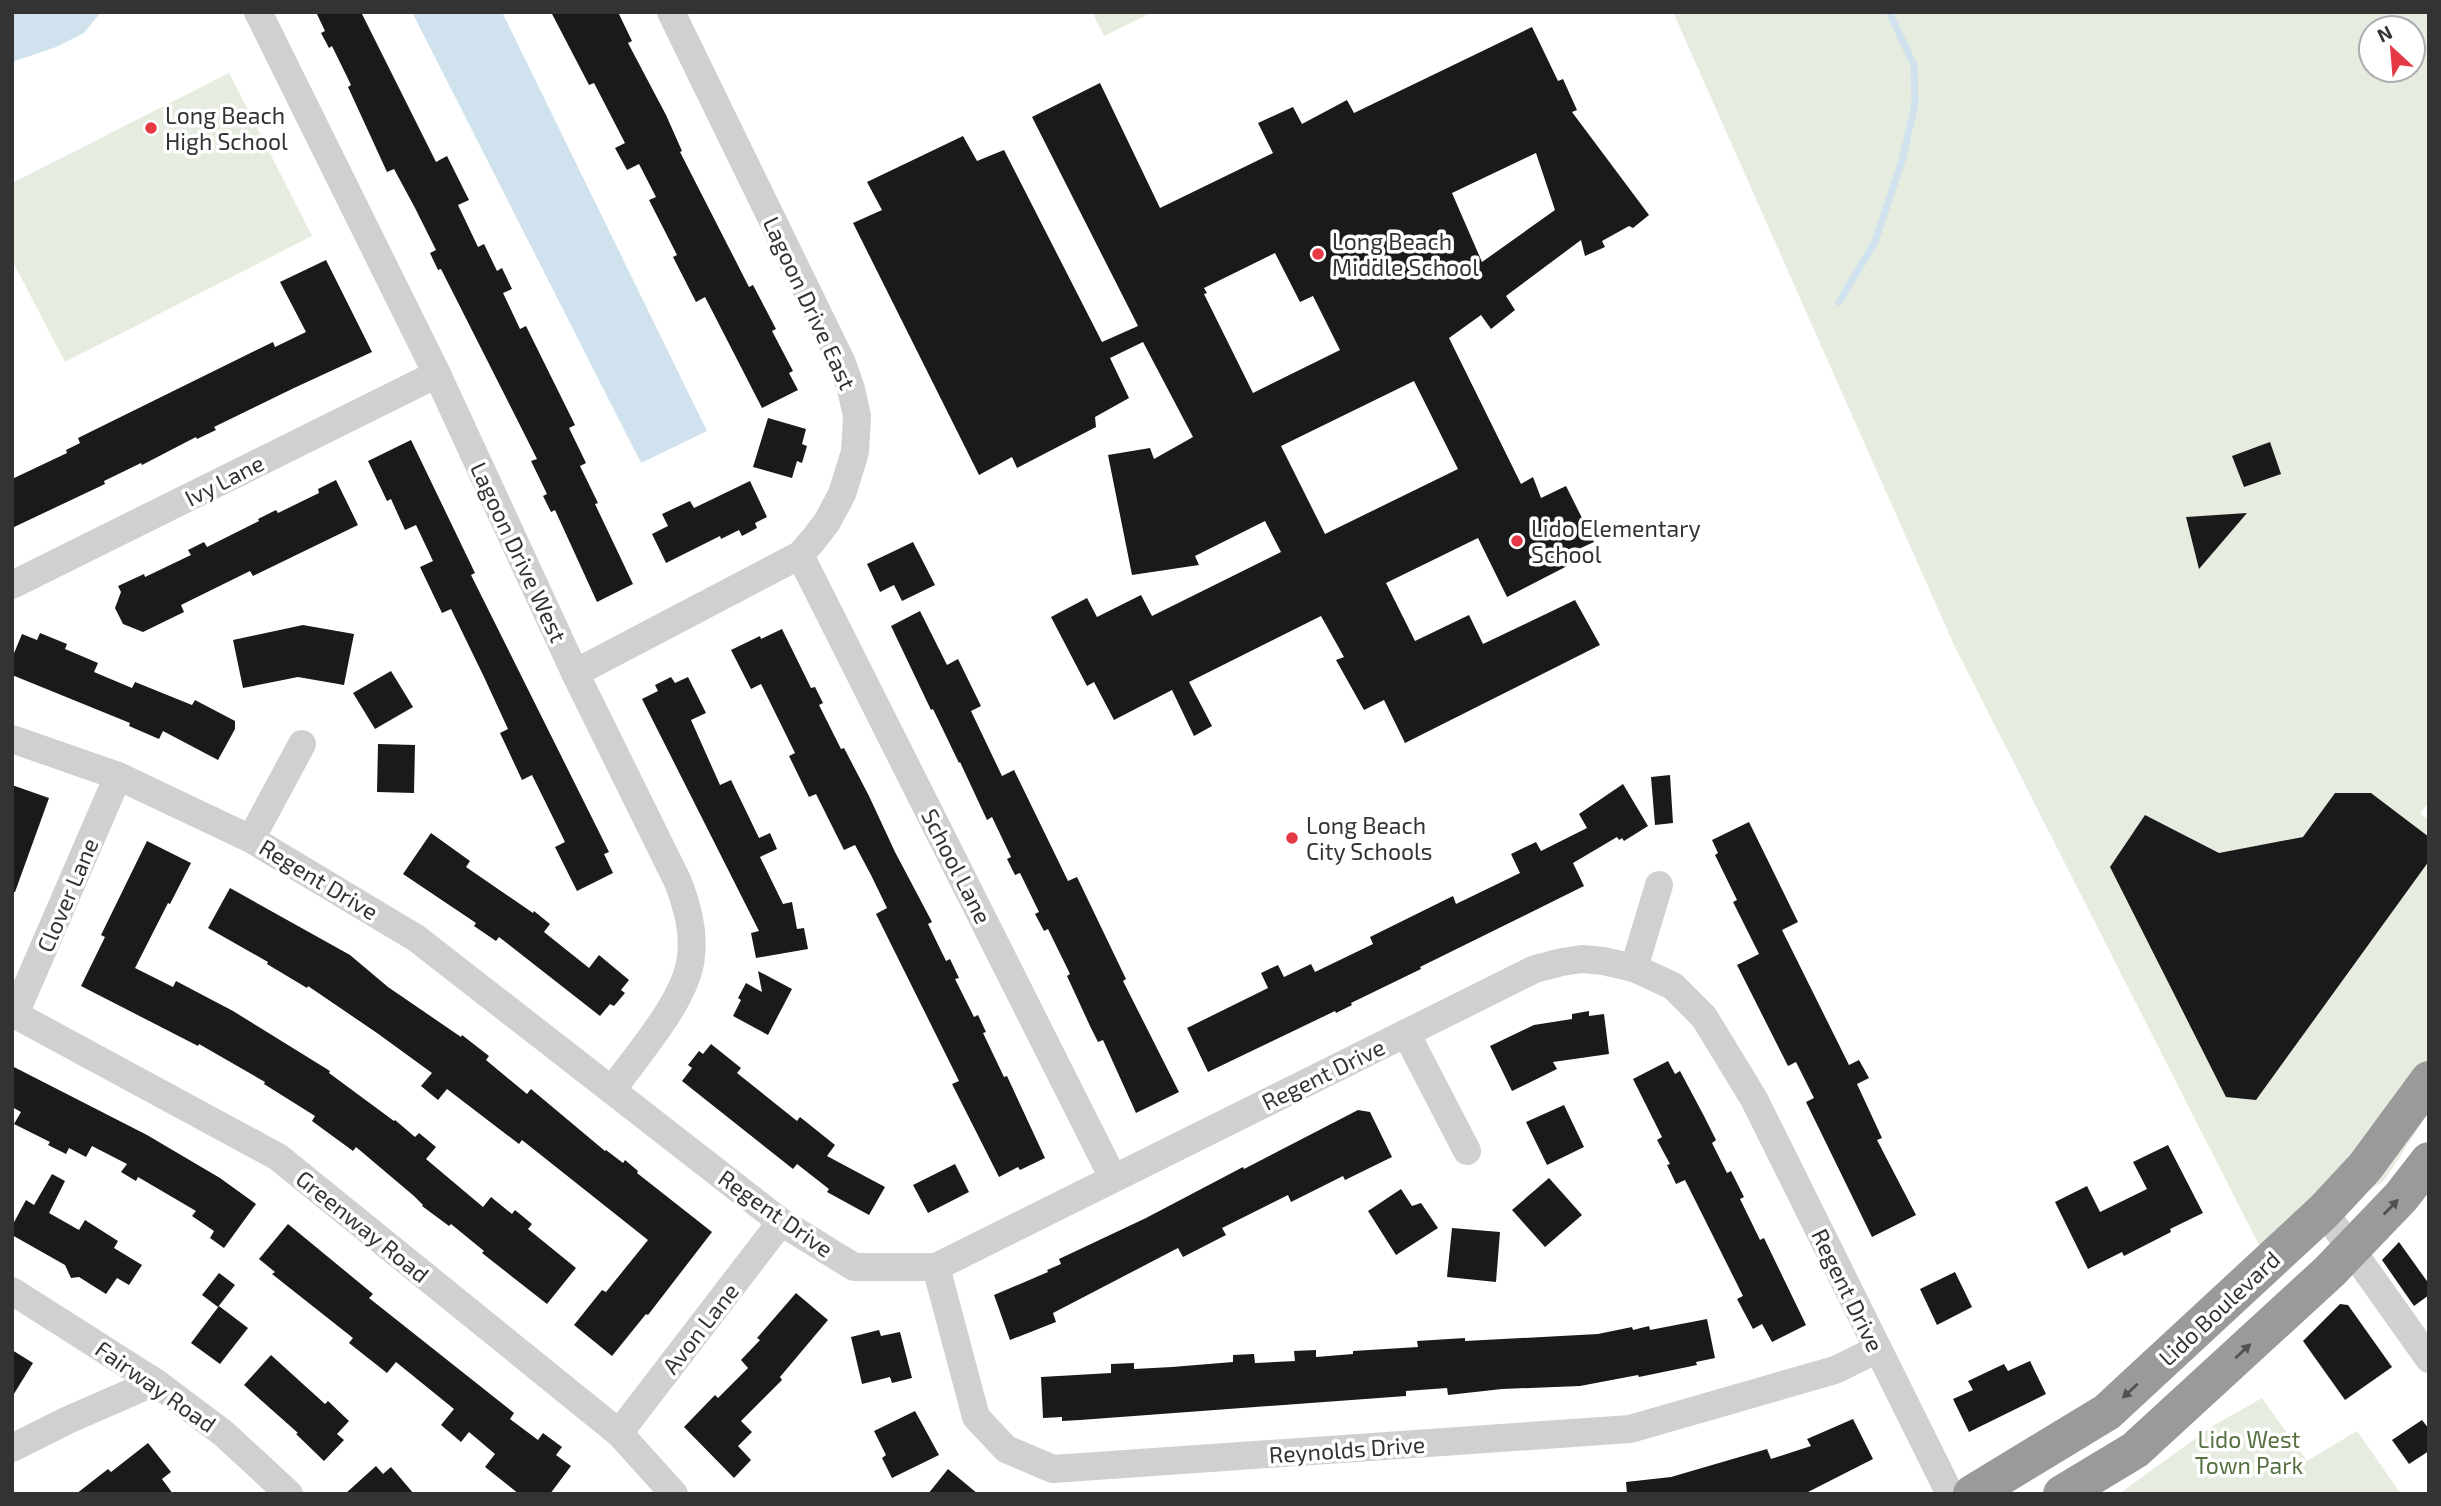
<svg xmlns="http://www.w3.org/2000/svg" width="2441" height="1506" viewBox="0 0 2441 1506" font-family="'Exo 2',sans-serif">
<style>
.green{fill:#e6ecdf;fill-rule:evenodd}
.water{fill:#cfe2ee}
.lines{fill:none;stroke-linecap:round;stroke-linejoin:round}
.stream{stroke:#cfe2ee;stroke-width:7}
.building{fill:#1a1a1a;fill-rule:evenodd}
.minor{stroke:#d0d0d0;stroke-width:28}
.highway{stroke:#9a9a9a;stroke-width:38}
.oneway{fill:#525252}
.poi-dot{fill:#e63946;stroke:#fff;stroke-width:2.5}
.labels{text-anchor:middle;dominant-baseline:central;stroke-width:7;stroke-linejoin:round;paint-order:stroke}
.poi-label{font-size:23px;fill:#333;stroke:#fff;text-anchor:start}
.street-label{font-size:23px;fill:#333;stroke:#fff}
.park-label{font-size:23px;fill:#56703f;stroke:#fff}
</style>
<rect width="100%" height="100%" fill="#fff"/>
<g class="green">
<path d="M1092,12h61l-49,24z"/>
<path d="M1673,12h756v789l-9,13 9,6v292l-46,70 -124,63 -305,-600zM2371,28h42v42h-42z"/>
<path d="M229,73l83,163 -247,126 -53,-102v-77z"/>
<path d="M2262,1398l45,63 50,-30 44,63h-282l92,-67z"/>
</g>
<g class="water">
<path d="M12,12h89l-17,21 -28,14 -44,15z"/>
<path d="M412,12h90l205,419 -66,32z"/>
</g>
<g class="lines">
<path class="stream" d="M1839,302l36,-60 27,-81 13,-57 -1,-39 -25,-53"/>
</g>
<g class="building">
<path d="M316,12h45l75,150 11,-6 22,44 -11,5 20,42 6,-3 13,27 5,-3 10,21 -9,4 17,36 6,-3 49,99 -6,3 17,35 -6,3 18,37 -3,1 38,80 -36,18 -42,-92 -4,2 -8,-16 4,-2 -16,-33 6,-2 -96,-190 -3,1 -8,-17 6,-3 -21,-42 -21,-39 -7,3 -39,-85 3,-2 -19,-39 -3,2 -8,-15 4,-2z"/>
<path d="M551,12h67l14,29 -4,2 38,72 16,36 -2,1 69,135 4,-2 23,44 -4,2 21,40 -4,2 9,17 -36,18 -57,-111 -9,5 -23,-45 4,-2 -28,-55 7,-3 -17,-33 -12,6 -12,-22 10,-5 -31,-60 -5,2z"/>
<path d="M1532,27l26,54 5,-2 14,31 -5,2 77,103 -16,13 -4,-2 -27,15 3,6 -20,9 -4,-16 -75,56 9,14 -24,19 -10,-14 -32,23 72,146 12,-7 8,21 25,-12 28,56 -24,11 3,10 -66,34 -29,-59 -92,45 29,58 54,-26 14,29 92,-44 25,45 -195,98 -21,-43 -20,10 -28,-50 8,-3 -23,-41 -132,66 23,44 -18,10 -22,-46 -58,30 -20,-38 -7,4 -36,-69 36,-19 10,19 44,-22 11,21 129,-64 -16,-31 -70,35 4,9 -67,10 -24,-120 42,-7 4,11 39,-22 -50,-95 -33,16 19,40 -34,19 1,10 -79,41 -5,-11 -33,18 -126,-252 29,-13 -15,-28 96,-46 14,25 27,-11 98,192 36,-16 -106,-209 68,-34 60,125 113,-55 -15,-30 35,-16 9,17 45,-24 7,13zM1536,153l19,57 -73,52 -30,-69zM1275,253l25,49 13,-6 27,54 -87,43 -49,-99 3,-1 -3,-5zM1414,381l44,88 -133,65 -44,-88z"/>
<path d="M326,260l46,92 -78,36 -80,39 2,3 -19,9 -1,-2 -54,28 -1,-2 -37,18 1,3 -93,44v-49l55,-26 -1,-3 14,-7 -2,-5 195,-96 2,5 31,-15 -26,-50z"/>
<path d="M768,418l38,11 -4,15 5,2 -5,17 -5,-2 -5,17 -39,-11z"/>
<path d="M411,440l64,133 -4,2 138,277 -5,2 9,19 -36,18 -22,-44 10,-5 -33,-67 -10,5 -22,-47 8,-4 -24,-52 -33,-68 -9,4 -22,-46 13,-6 -17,-36 -11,5 -14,-31 -4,2 -19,-40z"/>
<path d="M2270,442l11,32 -37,13 -12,-31z"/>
<path d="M336,480l22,45 -105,51 -3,-5 -69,34 3,7 -41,20 -20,-8 -8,-16 6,-16 -3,-6 26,-12 1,3 46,-22 -3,-5 16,-8 3,5 52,-26 -1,-2 18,-9 2,3 41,-20 -1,-4z"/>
<path d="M750,481l17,36 -12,6 2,5 -15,8 -3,-6 -18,9 -1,-3 -54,27 -14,-29 16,-8 -6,-12 28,-13 4,7z"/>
<path d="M2247,513l-48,56 -13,-52z"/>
<path d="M913,542l22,43 -33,16 -8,-16 -14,7 -13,-28z"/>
<path d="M920,611l27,54 11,-6 23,47 -10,5 31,65 12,-6 54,111 9,-4 49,102 -3,2 56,111 -43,21 -33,-73 -5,2 -8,-16 -23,-50 3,-2 -22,-45 -4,2 -9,-17 4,-2 -19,-39 -5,2 -8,-16 4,-2 -19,-40 -5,3 -27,-58 -1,1 -26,-54 -2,1 -40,-84z"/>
<path d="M303,625l51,9 -10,51 -46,-8 -55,11 -10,-48z"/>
<path d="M782,629l29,59 4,-1 8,16 -4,2 22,44 3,-1 25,48 26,56 37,70 -4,2 18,37 4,-2 9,19 -4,1 19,38 4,-2 8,17 -3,1 21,44 3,-1 38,82 -25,12 -2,-3 -19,10 -47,-93 7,-3 -83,-167 11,-6 -16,-33 -16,-30 -11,5 -28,-56 -7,3 -20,-41 6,-3 -34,-69 -10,5 -20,-39 29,-14 1,3z"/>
<path d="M40,633l27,11 -2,5 33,14 -4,9 38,16 3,-6 57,23 3,-5 40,21v8l-17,31 -55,-29 -4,8 -30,-13 1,-3 -118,-48v-17l10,-24 15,6z"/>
<path d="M391,671l22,36 -38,22 -22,-36z"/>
<path d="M671,677l4,6 13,-6 18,36 -15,7 29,65 11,-5 28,58 11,-5 7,16 -17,8 23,47 9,-2 5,27 7,-1 4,21 -52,9 -5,-25 8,-2 -117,-232 16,-8 -3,-6z"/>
<path d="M378,744l37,1 -1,48 -37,-1z"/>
<path d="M1670,775l3,48 -18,2 -4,-48z"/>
<path d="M1623,784l25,42 -24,15 -2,-3 -3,2 -2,-3 -44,26 11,23 -164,81 1,2 -70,34 1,2 -16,8 -1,-2 -127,61 -21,-44 81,-40 -7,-15 17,-8 6,12 27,-13 4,8 58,-28 -3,-7 83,-41 3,8 64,-31 -9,-19 25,-12 5,9 46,-23 -8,-14z"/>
<path d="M12,785l37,13 -34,94h-3z"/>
<path d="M2335,793h36l58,44v24l-173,239 -30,-3 -116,-230 35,-52 74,38 84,-16z"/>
<path d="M1749,822l49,100 -16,8 67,135 10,-5 10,18 -12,6 25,54 -5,2 39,75 -44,22 -66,-135 8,-4 -18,-36 -8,4 -51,-101 22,-11 -26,-52 4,-2 -22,-45 3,-2 -6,-13z"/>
<path d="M431,833l39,28 -4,6 67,46 1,-2 16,13 -6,8 45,36 10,-13 30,25 -8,10 4,3 -11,13 -4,-2 -10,12 -101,-79 -3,4 -22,-15 2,-3 -73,-49z"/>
<path d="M147,841l44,22 -21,41 -2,-1 -33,65 38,19 3,-6 57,30 97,60 -1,2 65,48 1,-1 20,17 4,-4 17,14 -10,12 57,48 8,-10 21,17 3,-4 17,14 -4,5 48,39 -29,36 -65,-51 2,-2 -33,-27 -2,2 -27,-20 1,-1 -9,-9 -58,-49 -3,4 -41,-30 3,-5 -51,-32 1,-2 -66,-38 -1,2 -117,-60 24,-49 -4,-2z"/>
<path d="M230,888l120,67 38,32 73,50 1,-2 27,21 -3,4 41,34 4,-5 74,62 1,-1 17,13 2,-3 13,11 -1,2 75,59 -64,83 -2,-1 -34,42 -38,-31 28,-35 4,2 42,-52 -126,-100 -3,4 -72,-55 -9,11 -17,-14 11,-13 -55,-40 -69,-47 -1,2 -40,-24 1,-2 -60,-34z"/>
<path d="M758,971l34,18 -24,46 -35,-19 8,-16 -3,-2 8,-15 16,9z"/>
<path d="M1589,1011v5l15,-2 5,40 -56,8 4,7 -45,22 -22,-45 44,-21 38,-6v-5z"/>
<path d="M711,1044l30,24 -4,5 60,48 3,-4 35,28 -8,11 58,31 -16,28 -42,-23 2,-3 -32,-25 -4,5 -111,-88 10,-13 -4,-3 11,-14 4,3z"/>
<path d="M1668,1061l7,13 5,-3 24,45 12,24 -4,3 15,30 4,-2 13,26 -4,2 20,41 4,-2 42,87 -34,17 -10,-18 -9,5 -16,-30 6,-3 -58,-116 -9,4 -9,-19 3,-1 -13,-24 5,-3 -29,-58z"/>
<path d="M12,1066l135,69 73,43 36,26 -32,44 -14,-10 4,-7 -22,-15 4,-5 -58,-34 -2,4 -15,-9 6,-8 -35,-18 -6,11 -17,-9 -3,6 -18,-9 2,-3 -36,-18 7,-12 -9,-5z"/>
<path d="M1564,1105l20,42 -37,18 -21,-43z"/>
<path d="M1358,1110l12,2 22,45 -47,23 -2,-4 -52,26 -3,-7 -66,33 4,7 -43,22 -5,-9 -125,65 3,9 -46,18 -16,-45 54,-23 -1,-2 14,-6 -2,-5 87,-41 97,-51 1,2z"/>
<path d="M2168,1145l35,68 -33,16 1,3 -47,24 -2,-4 -34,17 -33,-67 32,-16 13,26 47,-23 -14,-27z"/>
<path d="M955,1164l14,28 -41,21 -15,-28z"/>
<path d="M52,1174l13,7 -16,32 30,17 6,-10 33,21 -4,7 28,17 -13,20 -12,-7 -11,16 -27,-17 -8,1 -6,-13 -53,-30v-9l14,-26 8,5z"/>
<path d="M1549,1178l33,37 -37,32 -33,-37z"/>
<path d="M1401,1189l11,17 9,-3 17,25 -42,27 -28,-44z"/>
<path d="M288,1224l85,70 -4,4 145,115 -4,6 28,21 5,-7 19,14 -6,8 15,11 -21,28h-31l-34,-27 10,-13 -26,-22 -8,10 -20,-17 13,-16 -58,-47 -9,11 -38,-30 4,-5 -81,-64 3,-2 -16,-13z"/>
<path d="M1452,1228l48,4 -4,50 -49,-5z"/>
<path d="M2399,1242l30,42v11l-15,11 -32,-46z"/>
<path d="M1955,1272l17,35 -35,18 -17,-36z"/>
<path d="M219,1273l16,12 -17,22 -16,-12z"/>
<path d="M796,1293l32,27 -48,57 2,3 -41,41 11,11 -14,14 13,14 -17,18 -50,-51 31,-32 3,3 30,-30 -7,-8 19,-20 -3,-2z"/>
<path d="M2340,1304l8,1 44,62 -47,33 -42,-59z"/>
<path d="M219,1306l29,22 -28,36 -29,-21z"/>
<path d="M1707,1319l8,39 -19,4 1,3 -58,12 -1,-2 -58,11 -78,3 -54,6 -1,-7 -41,3v5l-326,24 -18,1v-4l-19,1 -2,-41 70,-4v-9l23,-1v6l38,-2 61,-5v-7l21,-1 1,9 40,-2 -1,-10 22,-1v7l37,-3v-3l65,-4 -1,-6 48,-3v3l133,-7 34,-7 1,3 16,-4 1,4z"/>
<path d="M879,1330l2,6 19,-4 12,46 -20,5 -2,-6 -28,7 -11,-47z"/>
<path d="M12,1350l21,13 -21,34z"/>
<path d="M271,1355l54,49 3,-3 21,20 -12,13 7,6 -20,21 -28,-27 2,-1 -54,-48z"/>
<path d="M2030,1361l16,33 -77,38 -16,-33 20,-9 -5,-9 36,-17 4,7z"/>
<path d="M915,1411l24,44 -47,23 -10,-20 4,-3 -12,-24z"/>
<path d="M1853,1419l20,40 -65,33 -181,2 -1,-12 45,-5 96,-28 4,10 40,-13 -4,-7z"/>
<path d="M2422,1420l7,9v22l-20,13 -17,-24z"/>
<path d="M148,1443l23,29 -9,7 11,15h-97l32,-25 3,3z"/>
<path d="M376,1466l7,8 8,-7 23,27h-69z"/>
<path d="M948,1469l30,25h-50z"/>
</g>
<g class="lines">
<g class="minor">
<path d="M258,12l179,362 138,299 103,209c9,24 16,48 13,74 -3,42 -54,99 -79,134"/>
<path d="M800,555l313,623"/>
<path d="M12,585l425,-211"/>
<path d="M575,673l225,-118 14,-16 13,-17 15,-28 13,-42 2,-36 -6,-27 -9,-26 -171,-351"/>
<path d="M12,739l106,37 133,63 165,99 365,284 73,45h82l599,-298 27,-7 20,-3 21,2 31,7 39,18 31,31 50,82 196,395"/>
<path d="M251,839l51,-95"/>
<path d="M1634,968l25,-83"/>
<path d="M12,1013l266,144 341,276 55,61"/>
<path d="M15,1014l103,-238"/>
<path d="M1406,1033l61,118"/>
<path d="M2324,1211l105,148"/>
<path d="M936,1267l40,150 30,32 47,20 577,-40 205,-59 43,-21"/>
<path d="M12,1291l143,91 68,51 66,61"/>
<path d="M619,1433l162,-211"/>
<path d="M12,1448l56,-28 87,-38"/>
</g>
<g class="highway">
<path d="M1972,1494l135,-82 217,-201 41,-44 64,-87"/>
<path d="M2062,1494l73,-44 195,-179 71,-74 28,-36"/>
</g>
</g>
<defs><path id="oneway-solid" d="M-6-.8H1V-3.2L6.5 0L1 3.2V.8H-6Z" transform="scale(1.75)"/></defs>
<g class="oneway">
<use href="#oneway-solid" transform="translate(2391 1207) rotate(-46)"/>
<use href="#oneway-solid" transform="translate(2243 1351) rotate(-43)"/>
<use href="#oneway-solid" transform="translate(2130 1391) rotate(137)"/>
</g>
<g class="poi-dot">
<circle cx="151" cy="128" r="7"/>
<circle cx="1318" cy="254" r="7"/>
<circle cx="1517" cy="541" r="7"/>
<circle cx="1292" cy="838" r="7"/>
</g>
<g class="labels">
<g class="poi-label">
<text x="165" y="115">Long Beach<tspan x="165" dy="26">High School</tspan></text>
<text x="1332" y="241">Long Beach<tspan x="1332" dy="26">Middle School</tspan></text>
<text x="1531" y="528">Lido Elementary<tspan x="1531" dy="26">School</tspan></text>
<text x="1306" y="825">Long Beach<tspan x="1306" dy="26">City Schools</tspan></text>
</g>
<g class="street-label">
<text transform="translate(810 303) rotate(65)">Lagoon Drive East</text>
<text transform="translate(224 480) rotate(-27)">Ivy Lane</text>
<text transform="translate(519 552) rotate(65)">Lagoon Drive West</text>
<text transform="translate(957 866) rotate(63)">School Lane</text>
<text transform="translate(319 879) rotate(31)">Regent Drive</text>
<text transform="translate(67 895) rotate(-67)">Clover Lane</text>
<text transform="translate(1323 1074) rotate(-26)">Regent Drive</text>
<text transform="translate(776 1213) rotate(35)">Regent Drive</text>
<text transform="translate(363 1226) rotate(39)">Greenway Road</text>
<text transform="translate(1848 1290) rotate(64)">Regent Drive</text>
<text transform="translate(2219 1308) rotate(-43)">Lido Boulevard</text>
<text transform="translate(700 1328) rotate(-52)">Avon Lane</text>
<text transform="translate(156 1386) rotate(35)">Fairway Road</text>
<text transform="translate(1347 1449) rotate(-4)">Reynolds Drive</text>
</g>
<g class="park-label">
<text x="2249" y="1439">Lido West<tspan x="2249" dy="26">Town Park</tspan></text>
</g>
</g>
<rect width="2441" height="1506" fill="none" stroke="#333333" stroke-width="28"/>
<g transform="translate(2392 49) rotate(334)"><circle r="33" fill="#ffffff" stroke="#adadad" stroke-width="2"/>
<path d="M0-5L12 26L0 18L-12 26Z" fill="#e63946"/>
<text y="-10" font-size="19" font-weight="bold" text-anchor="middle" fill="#333333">N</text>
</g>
</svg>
